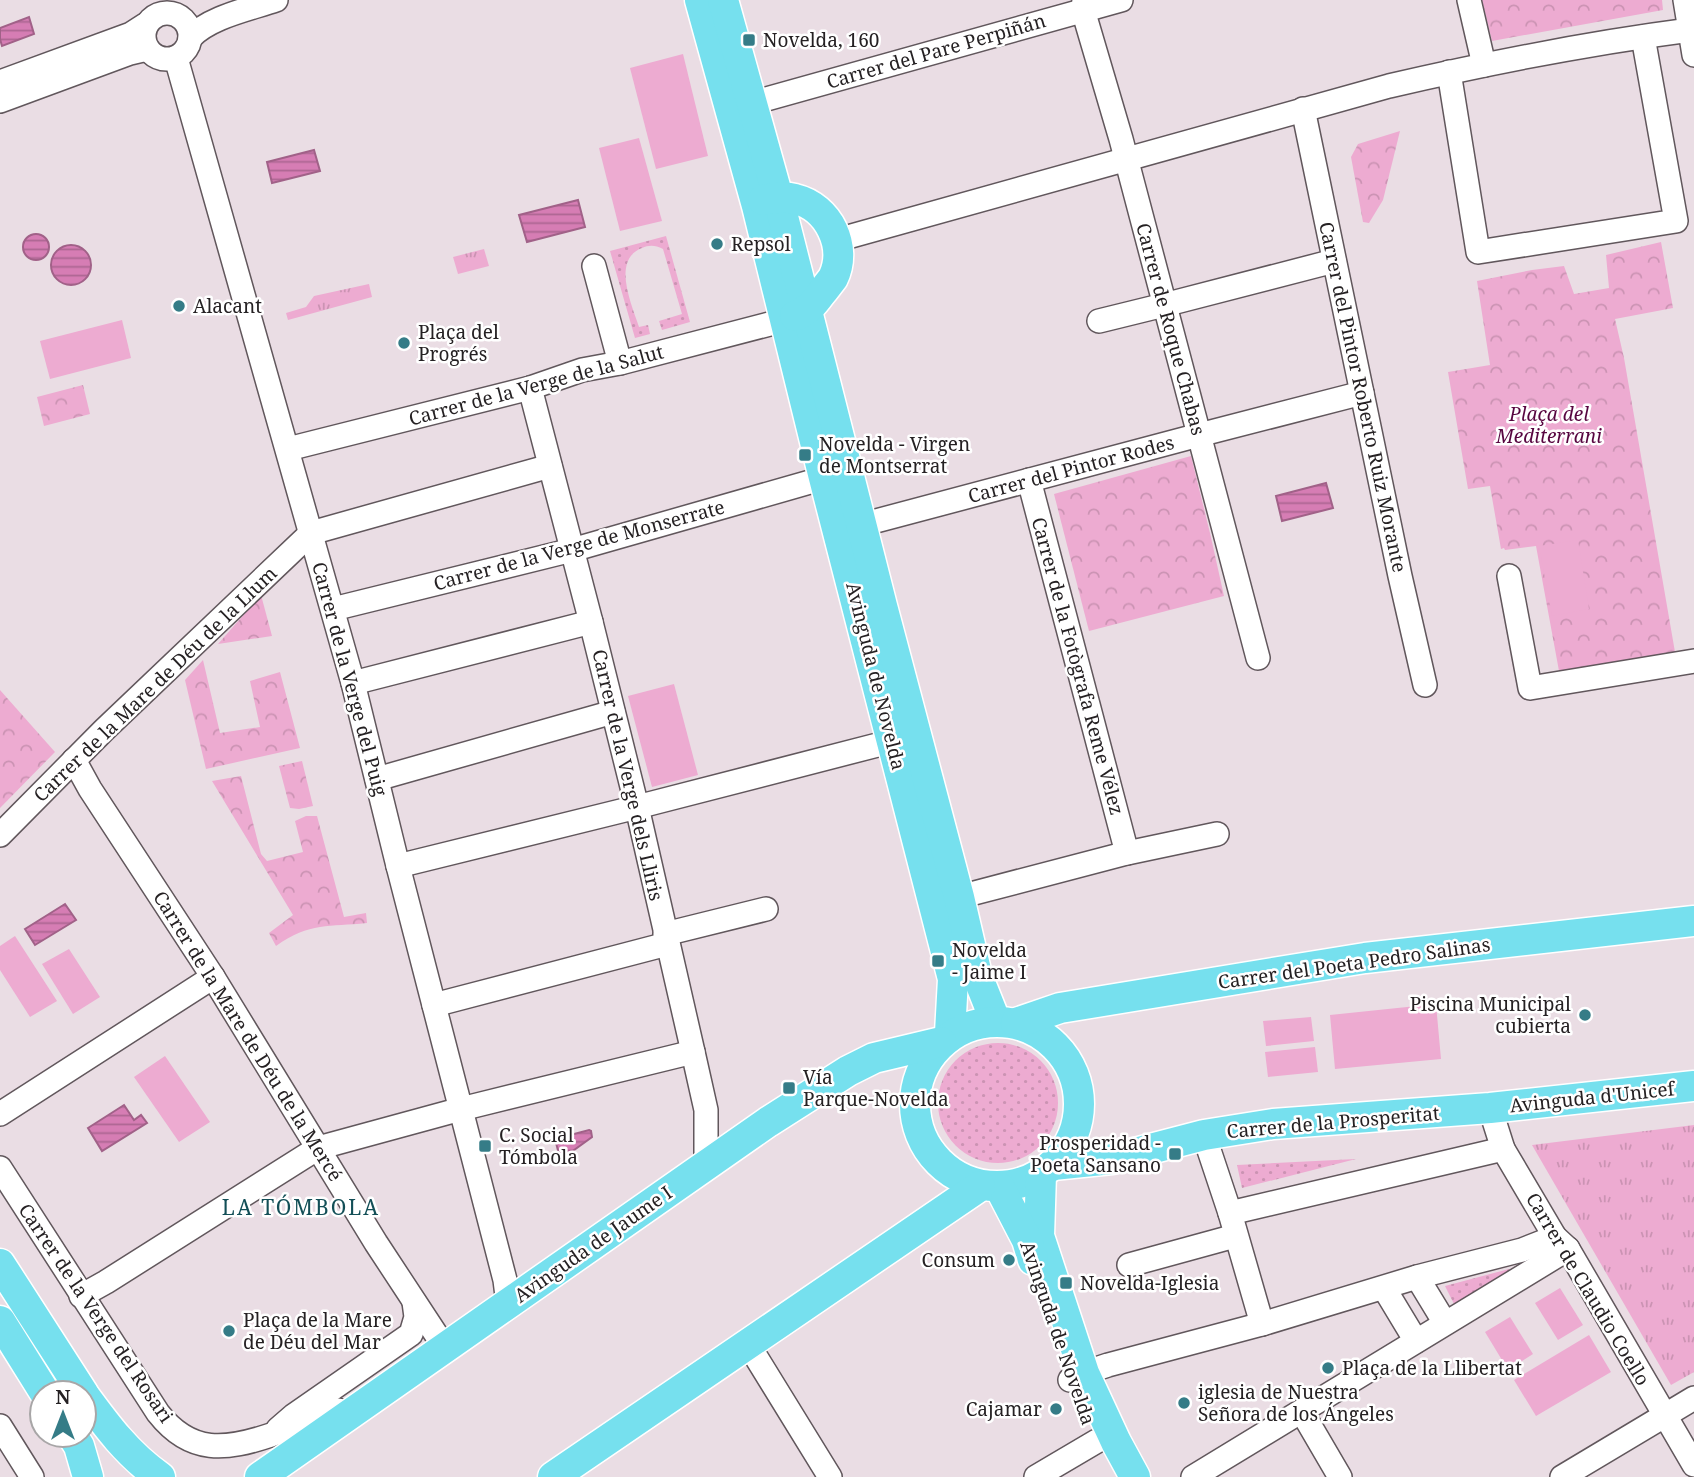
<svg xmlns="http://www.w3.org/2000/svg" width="1694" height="1477" viewBox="0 0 1694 1477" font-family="'Noto Serif',serif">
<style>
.grass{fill:url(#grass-tufts)}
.park{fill:url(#park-crowns)}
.garden{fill:url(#garden-dots)}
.pitch{fill:#edabd1}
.water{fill:url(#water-rules);stroke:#a16188;stroke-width:2}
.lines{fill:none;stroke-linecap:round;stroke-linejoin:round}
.minor-casing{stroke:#61575c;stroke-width:26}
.major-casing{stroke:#fff;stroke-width:33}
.minor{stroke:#fff;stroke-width:23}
.major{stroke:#76e0ee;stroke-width:30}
.poi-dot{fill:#357c87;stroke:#fff;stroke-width:2.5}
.labels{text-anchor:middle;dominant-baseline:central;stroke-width:5;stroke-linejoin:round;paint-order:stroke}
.poi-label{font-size:19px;fill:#252123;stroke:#fff;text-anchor:start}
.street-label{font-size:19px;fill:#252123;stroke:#fff}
.park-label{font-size:19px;font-style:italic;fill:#570540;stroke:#fff}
.neighbourhood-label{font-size:21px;letter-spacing:2px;fill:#134f57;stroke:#fff}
</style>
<defs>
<pattern id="grass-tufts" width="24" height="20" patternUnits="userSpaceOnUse" patternTransform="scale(1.75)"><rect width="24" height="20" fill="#edabd1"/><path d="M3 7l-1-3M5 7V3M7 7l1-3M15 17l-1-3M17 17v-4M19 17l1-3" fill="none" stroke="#cb93b3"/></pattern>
<pattern id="park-crowns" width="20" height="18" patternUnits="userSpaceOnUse" patternTransform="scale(1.75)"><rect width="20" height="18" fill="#edabd1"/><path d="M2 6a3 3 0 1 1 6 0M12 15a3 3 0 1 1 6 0" fill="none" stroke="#cb93b3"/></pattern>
<pattern id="garden-dots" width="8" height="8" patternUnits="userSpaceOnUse" patternTransform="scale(1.75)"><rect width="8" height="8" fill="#edabd1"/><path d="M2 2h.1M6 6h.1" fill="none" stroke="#cb93b3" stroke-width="1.8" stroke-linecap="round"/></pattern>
<pattern id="water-rules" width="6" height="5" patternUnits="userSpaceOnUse" patternTransform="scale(1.75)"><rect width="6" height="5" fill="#d67db4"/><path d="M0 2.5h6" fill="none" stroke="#ad6692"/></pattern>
</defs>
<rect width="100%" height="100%" fill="#eadde4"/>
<g class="grass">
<path d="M484,249l5,17 -31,8 -5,-17z"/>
<path d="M369,284l3,13 -84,23 -2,-7 20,-6 8,-11z"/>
<path d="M1694,1125v247l-23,13 -139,-240z"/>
</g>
<g class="park">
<path d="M1482,0h180l1,10 -171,31z"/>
<path d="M1400,131l-17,69 -14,23 -6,-1 -12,-65 7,-13z"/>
<path d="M1661,242l12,66 -58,11 9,39 51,294 -116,19 -23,-125 -31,4 -1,-2 -3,1 -11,-63 -22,3 -20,-117 42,-7 -13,-84 55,-11 32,-4 10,28 35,-6 -3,-33z"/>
<path d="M83,385l7,29 -46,12 -7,-29z"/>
<path d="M1191,456l19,77 14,63 -135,35 -35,-137z"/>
<path d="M261,595l11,41 -54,8z"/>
<path d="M203,660l17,73 40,-6 -10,-46 30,-9 20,76 -94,21 -21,-89z"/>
<path d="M0,690l55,62 -55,56z"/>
<path d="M302,761l11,45 -14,3 -9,-1 -11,-42z"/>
<path d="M241,776l20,78 6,7 36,-9 -8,-31 11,-5h11l27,101 22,-4 1,10c-38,4 -57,-1 -91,23l-7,-13 24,-18 -81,-134z"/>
</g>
<g class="garden">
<path d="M666,236l24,86 -28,8 -3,-9 23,-7 -19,-65c-8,-4 -14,-4 -21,-1 -31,12 -10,57 -3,79l9,-2 2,9 -15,4 -25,-87z"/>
<circle cx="998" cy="1103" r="60"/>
<path d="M1356,1159l-114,29 -5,-23z"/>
<path d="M1509,1269l1,1 -56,34 -9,-18z"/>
</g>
<g class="pitch">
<path d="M683,54l25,102 -52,13 -26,-101z"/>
<path d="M639,138l23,83 -42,10 -21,-83z"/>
<path d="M122,320l9,38 -81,21 -10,-38z"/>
<path d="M1578,540l11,69 -37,7 -13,-70z"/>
<path d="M674,684l24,91 -46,12 -24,-91z"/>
<path d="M15,936l42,65 -27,16 -30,-47v-24z"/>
<path d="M69,949l31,48 -27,17 -31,-50z"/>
<path d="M1436,1004l5,55 -106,10 -5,-54z"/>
<path d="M1311,1017l3,24 -48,5 -3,-25z"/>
<path d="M1315,1047l3,25 -50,5 -3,-25z"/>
<path d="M165,1056l45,66 -31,20 -45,-65z"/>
<path d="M1560,1288l23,37 -25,15 -23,-37z"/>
<path d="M1510,1317l23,37 -25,16 -23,-38z"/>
<path d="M1589,1335l22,37 -75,44 -22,-36z"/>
</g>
<g class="water">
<path d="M29,17l5,17 -32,12 -2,-7v-11z"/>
<path d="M314,150l6,21 -48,12 -5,-21z"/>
<path d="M578,200l7,27 -58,15 -8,-27z"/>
<circle cx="36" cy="247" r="13"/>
<circle cx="71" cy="265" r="20"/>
<path d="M1326,483l7,25 -51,13 -6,-25z"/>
<path d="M65,904l11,16 -41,25 -10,-16z"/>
<path d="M124,1105l10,15 7,-5 6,8 -45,28 -14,-23z"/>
<path d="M589,1130l2,1 1,6 -29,21h-3l-5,-19z"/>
</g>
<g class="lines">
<g class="minor-casing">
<g id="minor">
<path d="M1084,0l-1,10 38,129 137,519"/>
<path d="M1469,0l15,65"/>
<path d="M1685,0l9,55"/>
<circle cx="167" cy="36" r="23"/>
<path d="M190,38c19,-21 60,-29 86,-38"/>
<path d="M176,58l177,625 45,183 107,414 3,24"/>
<path d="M1449,72l29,180 198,-31 -33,-184"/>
<path d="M0,82l131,-48 14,-9"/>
<path d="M0,101l130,-48 17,-4"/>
<path d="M752,103l369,-103"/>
<path d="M1303,109l97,467 25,109"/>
<path d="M837,240l552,-154c99,-23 200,-43 301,-56"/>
<path d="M594,266l26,97"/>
<path d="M1099,321l65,-16 170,-44"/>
<path d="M530,388l61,234 46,185 56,245 13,58v55"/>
<path d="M288,449l242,-61 52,-18 38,-7 165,-43"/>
<path d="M1029,480l98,373"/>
<path d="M861,525l338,-90 163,-42"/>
<path d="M1509,576l21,112 164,-27"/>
<path d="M333,609l239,-59 252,-72"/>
<path d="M353,683l238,-61"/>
<path d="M74,760l16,29 123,188 163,266 69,105"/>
<path d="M377,779l236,-67"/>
<path d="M0,835l104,-105 207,-197 239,-67"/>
<path d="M398,866l239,-59 256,-66"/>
<path d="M959,897l168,-44 90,-19"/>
<path d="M665,934l101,-25"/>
<path d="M434,1005l233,-61"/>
<path d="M1490,1108l13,41 52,88 13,12 126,216"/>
<path d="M0,1114l213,-137"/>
<path d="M1204,1135l26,78 32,111"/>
<path d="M0,1168l158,245c33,42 68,37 113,22 11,-4 22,-4 32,-8 12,-4 23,-11 35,-17"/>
<path d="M1230,1213l273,-64"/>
<path d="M1129,1265l106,-29"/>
<path d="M1417,1277l28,46"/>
<path d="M1384,1288l32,53"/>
<path d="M81,1296l25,-14 212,-134 143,-39 232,-57"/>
<path d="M748,1344l82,133"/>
<path d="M1070,1380l14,-7 24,-8 154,-41 155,-47 105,-27 33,-13"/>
<path d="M1302,1412l38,65"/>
<path d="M0,1426l32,51"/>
<path d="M278,1429l15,-13 118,-82 5,-17 -2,-15"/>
<path d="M1036,1477l61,-36"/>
<path d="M1193,1477l375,-228"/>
<path d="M1562,1477l132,-79"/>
</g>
</g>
<g class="major-casing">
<g id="major">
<path d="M700,0l57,206 67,272 129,501 -3,54"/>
<path d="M723,0l55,197 104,409 77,291 18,78 18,45"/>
<path d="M763,200c11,-2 21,-4 32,-1 34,8 53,48 38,79 -3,4 -7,9 -10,13 -10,12 -13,19 -28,25"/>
<circle cx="997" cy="1104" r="82"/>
<path d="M1016,1023l44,-15 305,-50 329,-37"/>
<path d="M1053,1165l59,-6 92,-24 69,-11 217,-16 204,-22"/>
<path d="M1041,1174l-2,62 45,137 32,69 19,35"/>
<path d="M1000,1188l27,52 6,20"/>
<path d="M0,1264l83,129"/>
<path d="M0,1321l45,72"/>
<path d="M84,1395c22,30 44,60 76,82"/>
<path d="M72,1435l7,11 9,31"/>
<path d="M260,1477l508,-355 80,-51 26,-13 67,-16"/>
<path d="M553,1477l427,-291"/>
</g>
</g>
<use href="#minor" class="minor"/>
<use href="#major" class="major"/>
</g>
<g class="poi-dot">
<rect x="742" y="33" width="14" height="14" rx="3.5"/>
<circle cx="717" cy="244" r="7"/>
<circle cx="179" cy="306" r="7"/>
<circle cx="404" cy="343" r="7"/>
<rect x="798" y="448" width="14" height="14" rx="3.5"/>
<rect x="931" y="954" width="14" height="14" rx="3.5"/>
<circle cx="1585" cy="1015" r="7"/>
<rect x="782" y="1081" width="14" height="14" rx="3.5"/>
<rect x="478" y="1139" width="14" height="14" rx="3.5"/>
<rect x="1168" y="1147" width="14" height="14" rx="3.5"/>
<circle cx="1009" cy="1260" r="7"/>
<rect x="1059" y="1276" width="14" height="14" rx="3.5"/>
<circle cx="229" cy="1331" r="7"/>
<circle cx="1328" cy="1368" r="7"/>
<circle cx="1184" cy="1403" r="7"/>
<circle cx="1056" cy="1409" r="7"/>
</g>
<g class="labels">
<g class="poi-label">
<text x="763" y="40">Novelda, 160</text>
<text x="731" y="244">Repsol</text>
<text x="193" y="306">Alacant</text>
<text x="418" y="332">Plaça del<tspan x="418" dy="22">Progrés</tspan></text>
<text x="819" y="444">Novelda - Virgen<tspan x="819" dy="22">de Montserrat</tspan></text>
<text x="952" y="950">Novelda<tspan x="952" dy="22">- Jaime I</tspan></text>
<text x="1571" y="1004" text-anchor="end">Piscina Municipal<tspan x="1571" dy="22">cubierta</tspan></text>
<text x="803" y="1077">Vía<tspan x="803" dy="22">Parque-Novelda</tspan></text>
<text x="499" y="1135">C. Social<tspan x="499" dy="22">Tómbola</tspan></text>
<text x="1161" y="1143" text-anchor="end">Prosperidad -<tspan x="1161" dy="22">Poeta Sansano</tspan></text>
<text x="995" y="1260" text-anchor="end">Consum</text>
<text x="1080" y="1283">Novelda-Iglesia</text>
<text x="243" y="1320">Plaça de la Mare<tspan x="243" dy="22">de Déu del Mar</tspan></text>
<text x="1342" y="1368">Plaça de la Llibertat</text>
<text x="1198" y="1392">iglesia de Nuestra<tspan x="1198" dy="22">Señora de los Ángeles</tspan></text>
<text x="1042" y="1409" text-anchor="end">Cajamar</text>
</g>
<g class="street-label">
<text transform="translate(936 51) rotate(-16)">Carrer del Pare Perpiñán</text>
<text transform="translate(1171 329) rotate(75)">Carrer de Roque Chabas</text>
<text transform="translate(536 385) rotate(-15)">Carrer de la Verge de la Salut</text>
<text transform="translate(1363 397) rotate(78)">Carrer del Pintor Roberto Ruiz Morante</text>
<text transform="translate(1071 469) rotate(-15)">Carrer del Pintor Rodes</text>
<text transform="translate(579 545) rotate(-15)">Carrer de la Verge de Monserrate</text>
<text transform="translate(1078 666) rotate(75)">Carrer de la Fotògrafa Reme Vélez</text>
<text transform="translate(876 676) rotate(76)">Avinguda de Novelda</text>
<text transform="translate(350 679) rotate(75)">Carrer de la Verge del Puig</text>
<text transform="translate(155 684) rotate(-44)">Carrer de la Mare de Déu de la Llum</text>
<text transform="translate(628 775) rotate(77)">Carrer de la Verge dels Lliris</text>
<text transform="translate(1354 963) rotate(-8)">Carrer del Poeta Pedro Salinas</text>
<text transform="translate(248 1036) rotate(58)">Carrer de la Mare de Déu de la Mercé</text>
<text transform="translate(1592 1097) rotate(-6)">Avinguda d'Unicef</text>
<text transform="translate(1333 1122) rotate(-5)">Carrer de la Prosperitat</text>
<text transform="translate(593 1244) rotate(-35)">Avinguda de Jaume I</text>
<text transform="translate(1588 1289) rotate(59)">Carrer de Claudio Coello</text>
<text transform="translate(96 1313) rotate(56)">Carrer de la Verge del Rosari</text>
<text transform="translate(1058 1333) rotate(71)">Avinguda de Novelda</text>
</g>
<g class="park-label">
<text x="1549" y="414">Plaça del<tspan x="1549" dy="22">Mediterrani</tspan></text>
</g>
<g class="neighbourhood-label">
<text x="301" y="1207">LA TÓMBOLA</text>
</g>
</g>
<g transform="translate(63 1414)"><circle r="33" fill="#ffffff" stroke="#a8a6a7" stroke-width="2"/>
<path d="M0-5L12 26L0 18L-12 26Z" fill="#357c87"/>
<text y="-10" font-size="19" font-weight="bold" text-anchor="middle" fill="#252123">N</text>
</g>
</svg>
